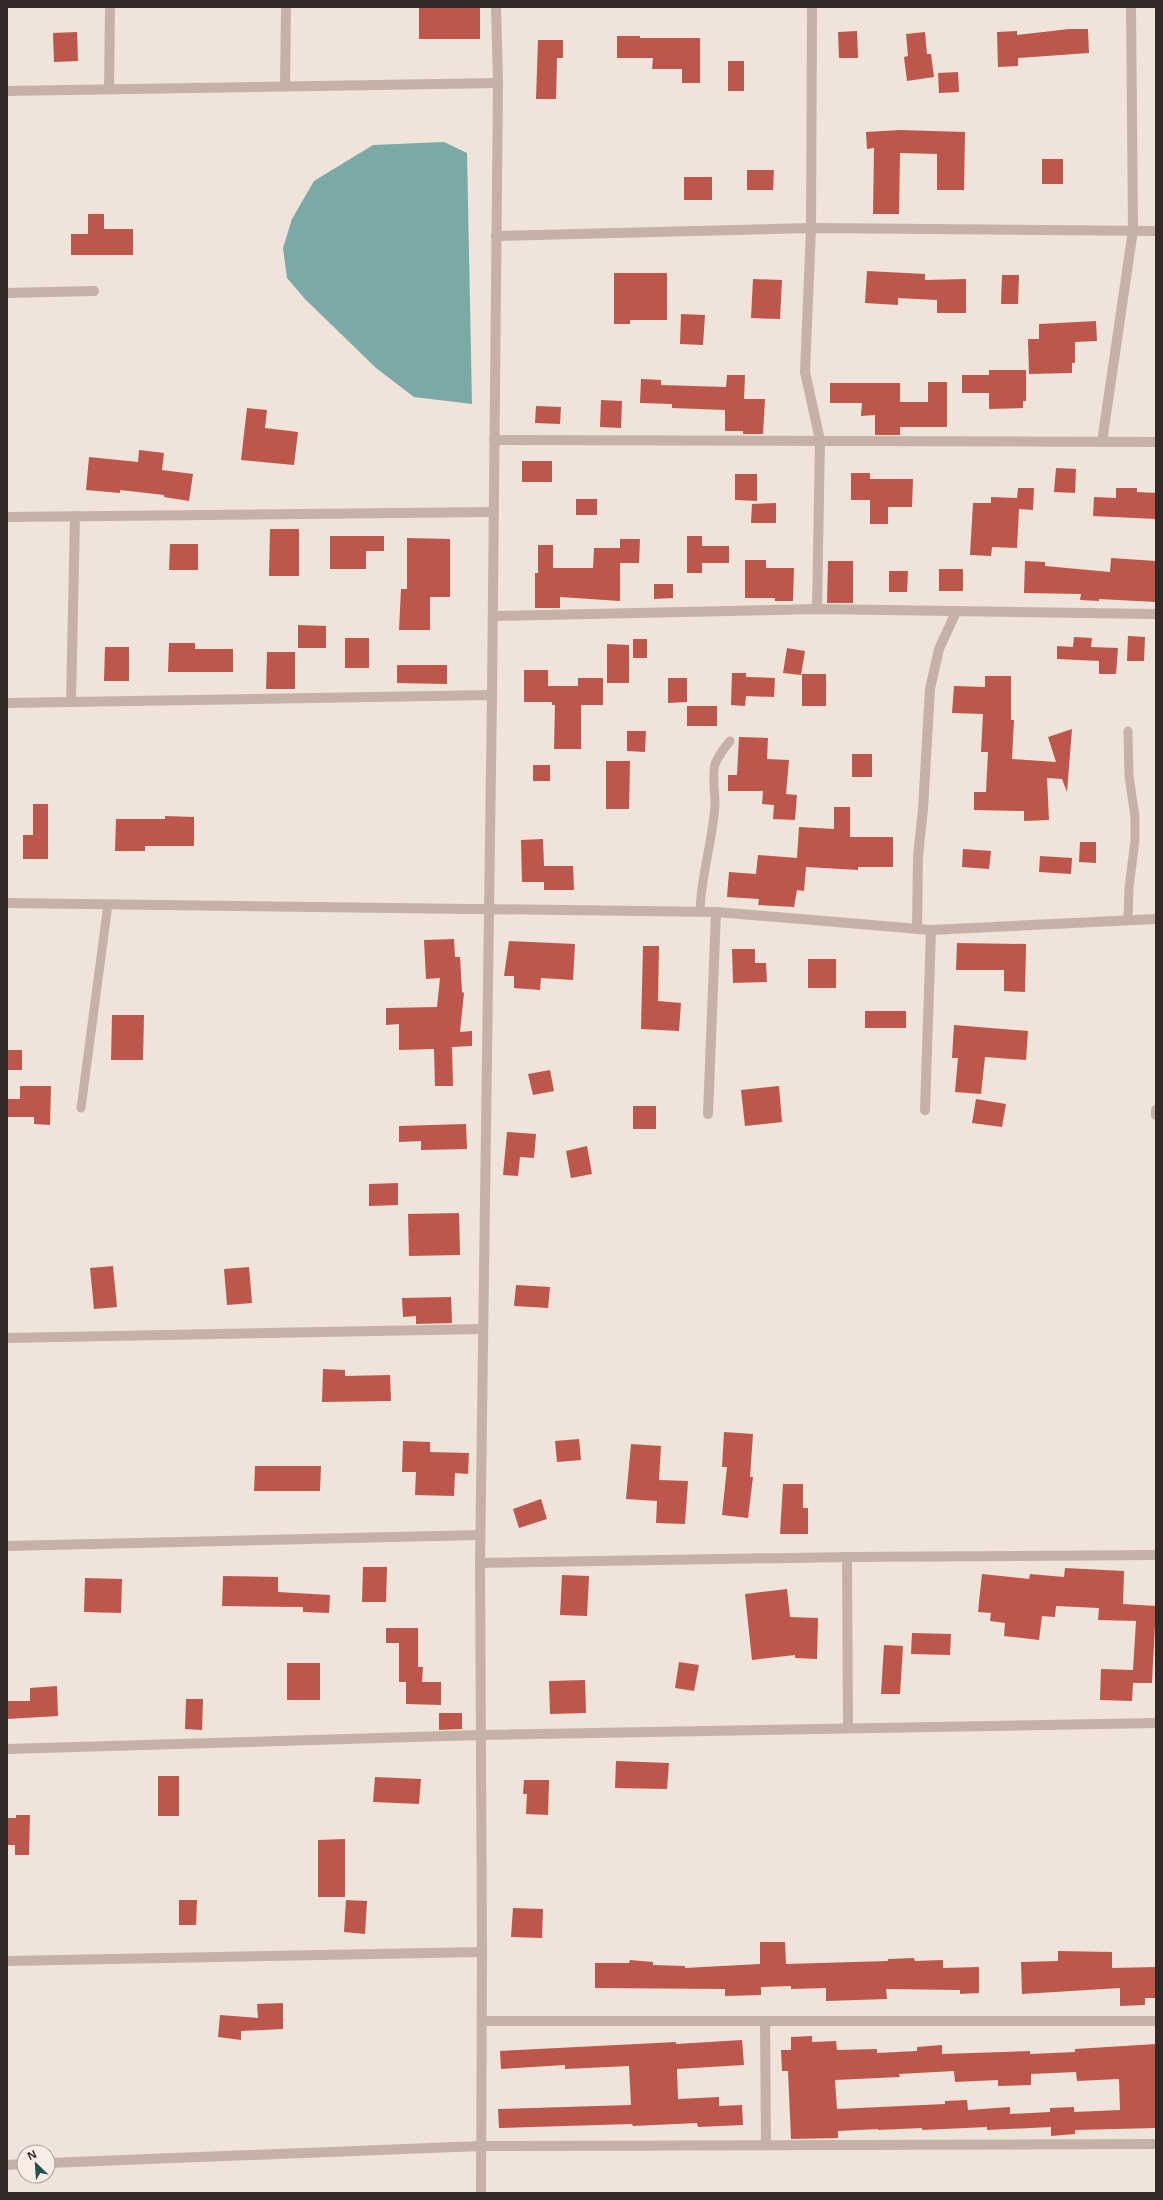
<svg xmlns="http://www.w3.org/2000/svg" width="1163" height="2200" viewBox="0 0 1163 2200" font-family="'Noto Sans',sans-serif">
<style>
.water{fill:#7baaa6}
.building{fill:#bd574b;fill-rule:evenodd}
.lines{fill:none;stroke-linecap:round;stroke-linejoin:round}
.service{stroke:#c6b1a7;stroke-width:9}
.minor{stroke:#c6b1a7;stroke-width:10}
</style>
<rect width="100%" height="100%" fill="#efe3da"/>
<path class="water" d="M444,142l23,11 5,251 -58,-7 -38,-29 -71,-69 -18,-21 -4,-30 9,-29 22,-38 59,-36z"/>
<g class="building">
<rect x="419" y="7" width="61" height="32"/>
<path d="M1069,29h19l1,24 -71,5v8l-20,1 -1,-35 20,-1v4z"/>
<path d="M857,31l1,27h-19l-1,-26z"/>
<path d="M77,32l1,29 -24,1 -1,-29z"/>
<path d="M925,32l2,22h4l3,23 -27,4 -3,-24 4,-1 -2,-22z"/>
<path d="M617,36h23v2h60v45h-18v-14h-30l1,-11h-36z"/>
<path d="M538,40h25v18h-6l-1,41h-20z"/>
<rect x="728" y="61" width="16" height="30"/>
<path d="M958,72l1,20 -20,1 -1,-20z"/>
<path d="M900,130l65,2 -1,58h-27v-36l-37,-1 -1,61h-26l1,-66 -7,1 -1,-17z"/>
<rect x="1042" y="159" width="21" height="25"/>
<path d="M747,170h27l-1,20h-26z"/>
<rect x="684" y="177" width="28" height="23"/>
<path d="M88,214h16v15h29v26h-62v-21h17z"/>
<path d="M867,271l58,3v6l41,-1v34h-29v-13l-39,-2v7l-33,-2z"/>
<path d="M614,273h53v47h-37v4h-16z"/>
<path d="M1002,275h17l-1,29h-17z"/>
<path d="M753,279l29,1 -2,39 -29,-1z"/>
<path d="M681,314l24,1 -2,30 -23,-1z"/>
<path d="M1096,321l1,20 -22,1v21h-3v10l-43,1 -1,-35h11v-15z"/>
<path d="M989,370h37v31h-3v7l-34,1v-16h-27v-18h27z"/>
<path d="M727,375h18l-1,24h21l-2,35h-20v-3h-18v-21l-53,-2v-4l-32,-1 1,-24 20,1v5l65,2z"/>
<path d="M928,382h19v45h-47v8h-25v-20l-14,1 1,-13h-32v-20h70v19h28z"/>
<path d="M601,400l21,1 -1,27 -21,-1z"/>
<path d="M536,406l25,1 -1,17 -25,-1z"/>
<path d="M247,408l20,2 -2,18 33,4 -4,33 -53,-5z"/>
<path d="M139,450l25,3 -2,17 31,4 -4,27 -25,-4v-2l-44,-5v3l-34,-3 3,-33 49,5z"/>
<rect x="522" y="461" width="30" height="21"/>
<path d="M1056,468l20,1 -1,24 -21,-1z"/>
<path d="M851,473h19v6h43l-1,28h-24v17h-18v-24h-19z"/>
<path d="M735,474h22v27l-22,-1z"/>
<path d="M1018,488h16l-1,22 -14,-1 -2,39 -25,-1 -1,9 -21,-1 3,-52h18v-6l26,1z"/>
<path d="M1116,488h21v4l19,1v26l-63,-3 1,-19 22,1z"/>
<rect x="576" y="499" width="21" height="16"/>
<path d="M776,503v20h-25l1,-19z"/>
<path d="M270,529h29v47h-30z"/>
<path d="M330,536h54v15h-18v18h-36z"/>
<path d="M687,536h15v10h27v17h-27v10h-15z"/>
<path d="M407,538l43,1v58h-20v33h-31l2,-41h6z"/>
<path d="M620,539h20l-1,24h-19v38l-60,-4v11h-25v-35h3v-28h15v23h40l1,-20h26z"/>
<path d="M170,544h28v26h-29z"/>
<path d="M1111,558l45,3v41l-57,-3v2l-19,-1 1,-6 -57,-1 1,-32 20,1v4l65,6z"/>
<path d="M745,560h21v8h28l-1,33h-18v-3h-30z"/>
<path d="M828,561h25v42h-26z"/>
<rect x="939" y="569" width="24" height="22"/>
<path d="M889,571h19l-1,21h-18z"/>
<path d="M654,584h19v14l-19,1z"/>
<path d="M298,625l28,1v22h-28z"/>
<path d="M1128,636l17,1 -1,24h-17z"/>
<path d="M1074,637l18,1 -1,9 27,1 -2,26h-17v-13l-42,-2v-13l16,1z"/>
<rect x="345" y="638" width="24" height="30"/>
<rect x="633" y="639" width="14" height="19"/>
<path d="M169,643h26v6h38v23h-65z"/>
<path d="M607,644l22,1v38h-22z"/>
<path d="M105,647h24v34h-25z"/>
<path d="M787,648l18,3 -4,24 -18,-2z"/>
<path d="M267,652h28v37h-29z"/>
<path d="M397,665h50v19l-50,-1z"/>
<path d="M524,670h24v16h30v-8h25v27h-22v44h-27l1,-44h-3v-3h-28z"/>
<path d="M732,673h14v4l29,1 -1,19 -28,-1 -1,10 -14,-1z"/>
<rect x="802" y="674" width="24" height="32"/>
<path d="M985,676h26v44h3l-2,39 44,3 -8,-25 24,-8 -5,63 -5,-13 -15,-1 2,42 -25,1v-10l-50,-1v-18h12l2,-40h-7l2,-38 -31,-1 2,-27 31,1z"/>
<path d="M668,678h19v24l-19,1z"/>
<rect x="687" y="706" width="30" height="20"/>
<path d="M627,731h19l-1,21 -18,-1z"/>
<path d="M739,737l29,1 -1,21 22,1 -3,34 11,1 -2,25 -22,-1 1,-14 -12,-1 1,-13h-35v-16h9z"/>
<rect x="852" y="754" width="20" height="23"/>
<path d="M606,761h24l-1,48h-23z"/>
<rect x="533" y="765" width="17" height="16"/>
<path d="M33,804h15v55h-25v-24h10z"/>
<path d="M834,807h16v30h43v30h-35v3l-52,-3 -2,24 -7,-1 -3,17 -36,-2 1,-6 -32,-2 2,-25 27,2 2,-19 39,3 2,-31 35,2z"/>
<path d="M165,816l29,1v29h-49v5h-30l1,-32h49z"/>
<path d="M543,839l1,27h29l1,24h-30v-8h-22l-1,-42z"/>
<path d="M1080,842h16v21l-17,-1z"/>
<path d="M963,849l28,2 -2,18 -27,-2z"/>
<path d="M1040,856l32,2 -1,16 -32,-2z"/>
<path d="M454,939l1,18h5l2,35 2,1 -4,39 12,-1v15l-20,1 1,39h-18l-1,-37 -35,1v-26l-13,1v-17l51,-1 3,-29 -14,1 -2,-39z"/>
<path d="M509,941l66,3 -2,36 -32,-2 -1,12 -26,-2v-12h-10z"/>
<path d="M957,943l69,1 -1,48 -21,-1v-21h-48z"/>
<path d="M643,946h16l-1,55 23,2 -2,28 -38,-2z"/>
<path d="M732,949h23v14h11l1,19 -34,1z"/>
<rect x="808" y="959" width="28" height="29"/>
<rect x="865" y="1011" width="41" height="17"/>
<path d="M112,1015h32l-1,45h-32z"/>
<path d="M954,1025l74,6 -2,29 -41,-3 -4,37 -26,-2 3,-34h-6z"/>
<rect x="7" y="1050" width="15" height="20"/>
<path d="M550,1070l4,21 -21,4 -5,-21z"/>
<path d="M20,1086h31l-1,39 -16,-1v-7h-27v-18h13z"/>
<path d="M779,1086l3,36 -37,4 -4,-36z"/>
<path d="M976,1099l30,5 -4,23 -30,-4z"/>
<rect x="633" y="1106" width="23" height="23"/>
<path d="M466,1124l1,25 -46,1v-9l-22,1v-16z"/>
<path d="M507,1132l29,2 -2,24 -14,-1 -2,19 -15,-1z"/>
<path d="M587,1146l5,28 -21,4 -5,-27z"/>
<path d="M398,1183v22l-29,1v-22z"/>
<path d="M459,1213l1,42 -51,1 -1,-42z"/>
<path d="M113,1266l4,41 -23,2 -4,-41z"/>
<path d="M249,1267l3,36 -25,2 -3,-36z"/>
<path d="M516,1285l34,2 -2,21 -34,-2z"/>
<path d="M451,1297l1,26 -36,1v-8l-13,1 -1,-19z"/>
<path d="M323,1369l22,1v6l45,-1 1,26 -69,1z"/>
<path d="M724,1432l29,2 -3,43h3l-5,41 -26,-3 5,-48h-5z"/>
<path d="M579,1439l2,21 -24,2 -2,-21z"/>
<path d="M403,1441l27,1v10l39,1 -1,21 -13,-1 -1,23 -39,-1 1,-23h-14z"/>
<path d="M631,1444l30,2 -2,34 29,1 -3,43 -29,-1 1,-22 -31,-2z"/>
<path d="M255,1466h66l-1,25h-66z"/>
<path d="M783,1484h20v24h5v26h-28z"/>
<path d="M541,1499l6,20 -28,9 -6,-19z"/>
<path d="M363,1567h24l-1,35h-24z"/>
<path d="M1065,1568l59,3 -1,33 33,2 -4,77h-19l-1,18 -32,-1 1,-31 32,1 3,-49 -38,-1 1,-12 -43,-2 -1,11 -13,-1 -3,24 -35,-4 1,-13 -15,-2 1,-8 -13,-1 4,-38 47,5 1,-5 34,3z"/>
<path d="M562,1575l27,1 -2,40 -27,-1z"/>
<path d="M223,1576l55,1v15l52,3 -1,18 -26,-1v-5l-81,-1z"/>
<path d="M85,1578l37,1 -1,34 -37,-1z"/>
<path d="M787,1589l3,28 28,1 -1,41 -22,-1v-3l-43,5 -7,-66z"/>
<path d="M386,1628h32v39h5l-1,15h19v23l-35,-1v-22h-7v-39h-13z"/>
<path d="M912,1633l39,1 -1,21 -39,-1z"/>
<path d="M884,1645l19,1 -3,48h-19z"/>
<path d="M679,1662l20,3 -5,26 -19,-3z"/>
<rect x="287" y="1663" width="33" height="37"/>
<path d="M585,1680l1,33 -36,1 -1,-33z"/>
<path d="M57,1686l1,30 -51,3v-18h23v-13z"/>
<path d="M186,1699h17l-1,31 -17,-1z"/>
<path d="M439,1713h23v16l-23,1z"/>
<path d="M616,1761l53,2 -2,26 -52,-1z"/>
<rect x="158" y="1776" width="21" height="40"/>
<path d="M375,1777l46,2 -2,25 -46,-2z"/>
<path d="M524,1780h25l-1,35 -22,-1 1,-20h-4z"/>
<path d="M16,1815h14l-1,40h-14v-10h-8v-27h9z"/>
<path d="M345,1839v58h-27v-57z"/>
<path d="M179,1900h18l-1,25h-17z"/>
<path d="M346,1900l21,1 -2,33 -21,-2z"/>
<path d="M513,1908l30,1 -1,29 -31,-1z"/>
<path d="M760,1942h25l1,22 102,-3v-2l26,-1 1,3 28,-1v8l36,-1v26l-19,1v-4l-74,-1 1,10 -61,2v-13l-35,1v-3l-30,1v8l-36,1v-7l-130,-1v-25h34l1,-3 23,2v3l32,1v2l75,-4z"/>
<path d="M1058,1951l54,1v16l44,-1v31h-11v7l-25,1v-18l-98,6 -1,-32 37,-1z"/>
<path d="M283,2003v26l-42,2v9l-23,-3 2,-22 38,3 -1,-14z"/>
<path d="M812,2036v6l24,-1 1,9 40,-1v4l40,-2v-4l25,-2v9l88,-3v3l45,-2v-3l81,-5v84l-81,2v4l-24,2v-9l-64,3v-3l-65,3v-2l-44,2v-1l-40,2v7l-47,1 -3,-68h-6l-1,-21h10v-13zM954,2071l1,11 43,-2v6l33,-1v-11l45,-2 1,9 42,-2 1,31 -46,2v-5l-24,1v4l-40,2v-7l-42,3 -1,-10 -22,1v3l-108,5 -2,-29 65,-3 -1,-3z"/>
<path d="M742,2040l2,25 -67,4 1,30 41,-2v9l23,-1 1,20 -45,2 -1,-4 -64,3 -1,-2 -133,4 -1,-19 133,-4 -2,-39 -64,3v-4l-64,4 -1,-18 176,-9v2z"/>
</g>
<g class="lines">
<g class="service">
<path d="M700,911c1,-36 13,-71 15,-107 0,-12 -3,-28 0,-40 4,-9 9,-16 15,-23"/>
<path d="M1128,920l1,-32 6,-48v-23l-6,-41 -1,-45"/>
<path d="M81,1108l27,-204"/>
</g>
<g class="minor">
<path d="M812,7l-1,221 -6,144 15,68 -3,169"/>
<path d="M285,86l1,-79"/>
<path d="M109,89l1,-82"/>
<path d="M7,91l491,-8"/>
<path d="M496,236l315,-8 345,3"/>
<path d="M7,293l87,-2"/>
<path d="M494,440l662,2"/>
<path d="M1102,442l31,-212 -2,-223"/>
<path d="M7,517l487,-5"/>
<path d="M493,616l324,-7 339,5"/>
<path d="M71,702l4,-186"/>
<path d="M7,703l485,-8"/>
<path d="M7,903l709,9 215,18 225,-11"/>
<path d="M917,929l1,-73 5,-47 7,-120 9,-40 17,-37"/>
<path d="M925,1110l6,-180"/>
<path d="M708,1114l8,-202"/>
<path d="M1156,1115v-5"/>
<path d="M7,1338l476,-9"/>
<path d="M7,1546l473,-11"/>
<path d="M847,1557l1,170"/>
<path d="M480,1563l367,-6 309,-2"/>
<path d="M7,1749l474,-14 675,-12"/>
<path d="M7,1961l475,-9"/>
<path d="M482,2021h674"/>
<path d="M765,2021l1,124"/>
<path d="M48,2163l433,-17 675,-2"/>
<path d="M7,2165l17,-1"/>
<path d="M481,2193l1,-241 -2,-389 12,-868 6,-612 -2,-76"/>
</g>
</g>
<rect width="1163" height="2200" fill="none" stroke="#332927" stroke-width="16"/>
<g transform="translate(36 2164) rotate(335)"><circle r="19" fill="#f7ede6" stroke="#a99f9a"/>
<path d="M0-3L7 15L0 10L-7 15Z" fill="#20524e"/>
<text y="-6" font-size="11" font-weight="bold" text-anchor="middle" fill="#332927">N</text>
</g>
</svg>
